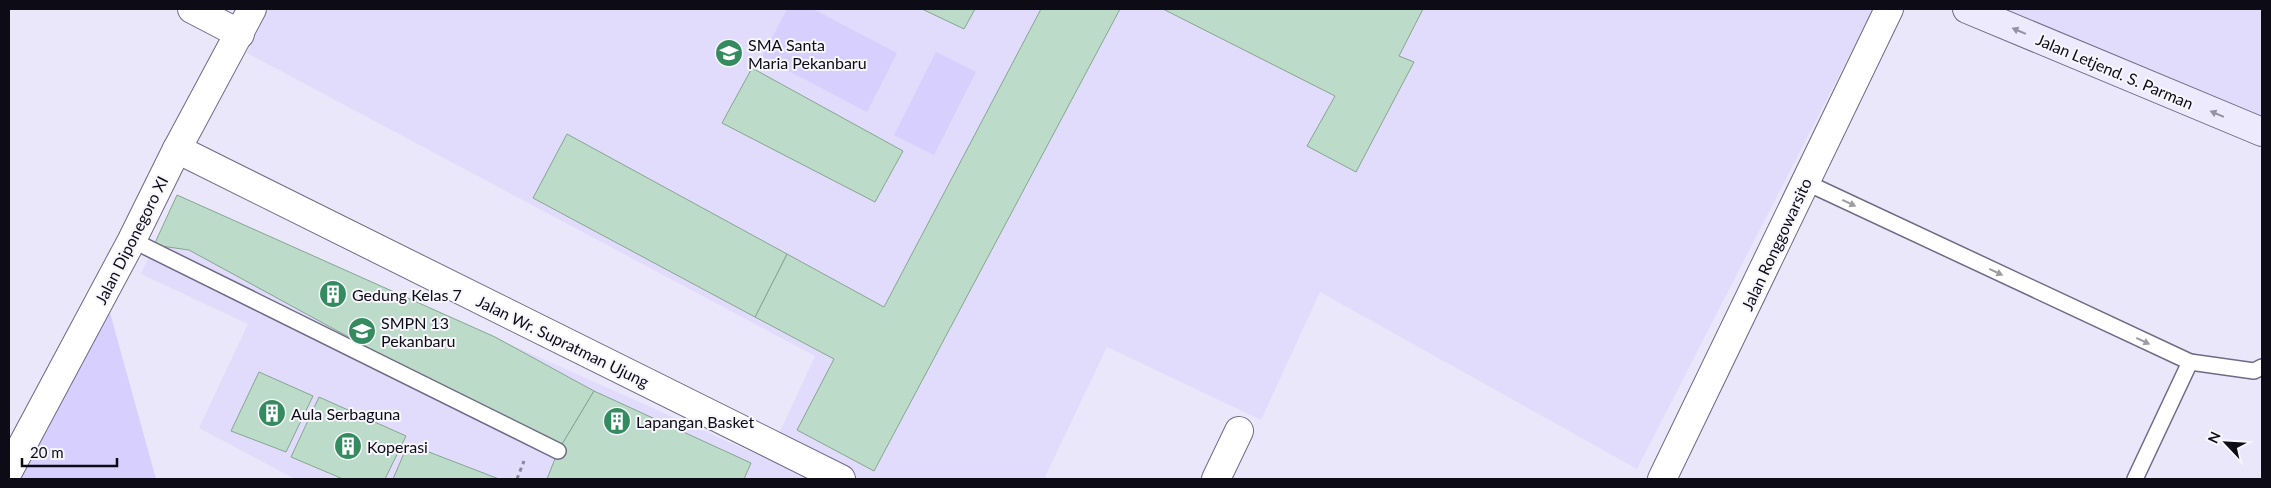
<svg xmlns="http://www.w3.org/2000/svg" width="2271" height="488" viewBox="0 0 2271 488" font-family="Lato,sans-serif">
<style>
.built{fill:#e1dcfb}
.green{fill:#d7cffd}
.building{fill:#bcdbc8;stroke:#86a592}
.lines{fill:none;stroke-linecap:round;stroke-linejoin:round}
.service-casing{stroke:#6f6a86;stroke-width:18}
.minor-casing{stroke:#6f6a86;stroke-width:30}
.tertiary-casing{stroke:#6f6a86;stroke-width:30}
.secondary-casing{stroke:#6f6a86;stroke-width:30}
.path{stroke:#898696;stroke-width:3;stroke-dasharray:4 4;stroke-linecap:butt}
.service{stroke:#fff;stroke-width:15}
.minor{stroke:#fff;stroke-width:28}
.tertiary{stroke:#fff;stroke-width:28}
.secondary{stroke:#eeeafe;stroke-width:28}
.oneway{fill:#9491a1}
.oneway2{fill:#9e9da1}
.labels{text-anchor:middle;dominant-baseline:central;stroke-width:4;stroke-linejoin:round;paint-order:stroke}
.poi-label{font-size:16px;fill:#0d0b15;stroke:#f7f6fd;text-anchor:start}
.street-label{font-size:16px;fill:#0d0b15;stroke:#f7f6fd}
</style>
<rect width="100%" height="100%" fill="#eae7fb"/>
<g class="built">
<path d="M268,9h1605l-236,460 -317,-177 -59,128 -154,-73 -63,132h-188l-79,-41 38,-82 -568,-303z"/>
<path d="M2001,9h261v109z"/>
<path d="M177,195l574,257 62,27h-518l-96,-51 49,-104 -107,-50z"/>
</g>
<g class="green">
<path d="M787,9h26l84,44 -30,59 -105,-55z"/>
<path d="M936,52l40,20 -42,83 -40,-20z"/>
<path d="M105,295l51,184h-147z"/>
</g>
<g class="building">
<path d="M922,9h53l-11,20z"/>
<path d="M1041,9h79l-246,462 -77,-41 37,-71 -79,-42 32,-63 97,53z"/>
<path d="M1163,9h260l-24,47 15,6 -58,110 -49,-26 28,-50z"/>
<path d="M752,68l151,83 -28,51 -153,-79z"/>
<path d="M567,134l220,120 -32,63 -222,-119z"/>
<path d="M177,195l318,142 99,54 -36,60 -4,-2 -365,-199 -35,-5z"/>
<path d="M259,372l54,24 -27,56 -55,-21z"/>
<path d="M594,391l157,72 -7,16h-197l11,-28z"/>
<path d="M319,397l87,39 -21,43h-42l-52,-22z"/>
<path d="M408,444l91,35h-106z"/>
</g>
<g class="lines">
<g class="service-casing">
<g id="service">
<path d="M1805,182l385,180 64,9 8,-4"/>
<path d="M132,240l426,211"/>
<path d="M2135,479l55,-117"/>
</g>
</g>
<g class="minor-casing">
<g id="minor">
<path d="M192,9l48,25"/>
<path d="M177,149l664,330"/>
<path d="M1216,479l23,-48"/>
</g>
</g>
<g class="tertiary-casing">
<g id="tertiary">
<path d="M9,470l123,-230 45,-91 75,-140"/>
<path d="M1662,479l227,-470"/>
</g>
</g>
<g class="secondary-casing">
<path id="secondary" d="M1967,9l295,123"/>
</g>
<path class="path" d="M517,479l7,-18"/>
<use href="#service" class="service"/>
<use href="#minor" class="minor"/>
<use href="#tertiary" class="tertiary"/>
<use href="#secondary" class="secondary"/>
</g>
<defs><path id="oneway-solid" d="M-6-.8H1V-3.2L6.5 0L1 3.2V.8H-6Z" transform="scale(1.25)"/></defs>
<g class="oneway">
<use href="#oneway-solid" transform="translate(2019 31) rotate(-157)"/>
<use href="#oneway-solid" transform="translate(2217 114) rotate(-157)"/>
</g>
<g class="oneway2">
<use href="#oneway-solid" transform="translate(1849 203) rotate(25)"/>
<use href="#oneway-solid" transform="translate(1996 272) rotate(25)"/>
<use href="#oneway-solid" transform="translate(2143 341) rotate(25)"/>
</g>
<defs>
<g id="school-disc" transform="scale(1.4375)"><circle r="9.5" fill="#348b5f" stroke="#f7f6fd"/><path d="M0-5L7-2L0 1L-7-2ZM-4 1L0 2.5L4 1V4Q0 6-4 4Z" fill="#fff"/></g>
<g id="building-disc" transform="scale(1.4375)"><circle r="9.5" fill="#348b5f" stroke="#f7f6fd"/><path d="M-4-6H4V6H1V3H-1V6H-4ZM-2.5-4.3h1.7v1.8h-1.7ZM.8-4.3h1.7v1.8H.8ZM-2.5-1h1.7V.8h-1.7ZM.8-1h1.7V.8H.8Z" fill="#fff"/></g>
</defs>
<g fill-rule="evenodd">
<use href="#school-disc" x="729" y="53"/>
<use href="#building-disc" x="333" y="294"/>
<use href="#school-disc" x="362" y="331"/>
<use href="#building-disc" x="272" y="413"/>
<use href="#building-disc" x="617" y="421"/>
<use href="#building-disc" x="348" y="446"/>
</g>
<g class="labels">
<g class="poi-label">
<text x="748" y="44">SMA Santa<tspan x="748" dy="18">Maria Pekanbaru</tspan></text>
<text x="352" y="294">Gedung Kelas 7</text>
<text x="381" y="322">SMPN 13<tspan x="381" dy="18">Pekanbaru</tspan></text>
<text x="291" y="413">Aula Serbaguna</text>
<text x="636" y="421">Lapangan Basket</text>
<text x="367" y="446">Koperasi</text>
</g>
<g class="street-label">
<text transform="translate(2115 71) rotate(23)">Jalan Letjend. S. Parman</text>
<text transform="translate(131 240) rotate(-63)">Jalan Diponegoro XI</text>
<text transform="translate(1776 244) rotate(-65)">Jalan Ronggowarsito</text>
<text transform="translate(563 341) rotate(26)">Jalan Wr. Supratman Ujung</text>
</g>
</g>
<rect width="2271" height="488" fill="none" stroke="#0d0b15" stroke-width="20"/>
<g transform="translate(2226 443) rotate(295)" stroke="#f7f6fd" stroke-width="4" paint-order="stroke">
<path d="M0-4L9 19L0 12L-9 19Z" fill="#0d0b15"/>
<text y="-8" font-size="14" font-weight="bold" text-anchor="middle" fill="#0d0b15">N</text>
</g>
<path d="M22 458v8h95v-8" fill="none" stroke="#0d0b15" stroke-width="2.5"/>
<text x="30" y="458" font-size="15" fill="#0d0b15" stroke="#f7f6fd" stroke-width="4" paint-order="stroke">20 m</text>
</svg>
